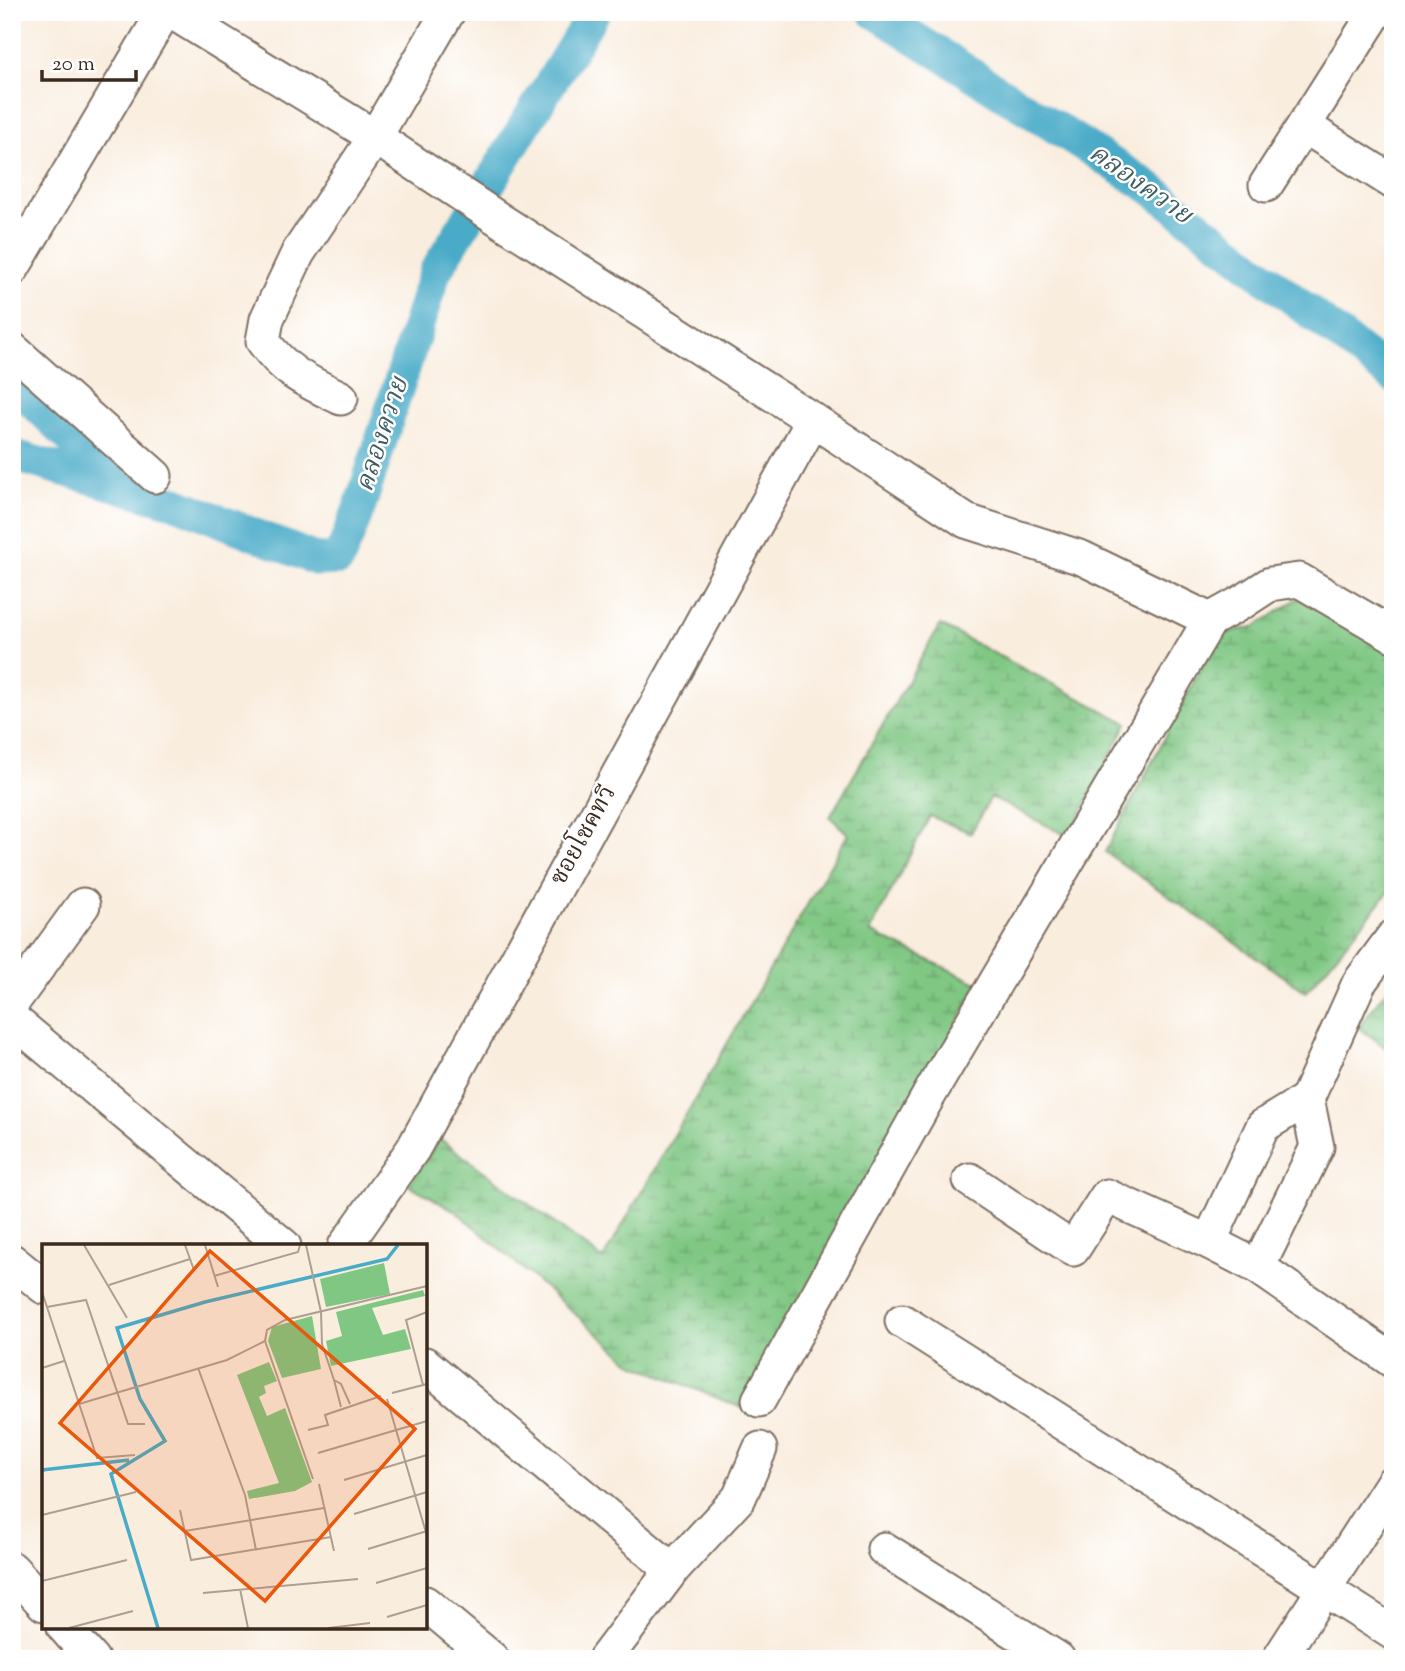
<svg xmlns="http://www.w3.org/2000/svg" width="1405" height="1671" viewBox="0 0 1405 1671" font-family="'Sorts Mill Goudy','Noto Serif Thai',serif">
<style>
.wetland{fill:url(#wetland-marsh);stroke:#5d7850;stroke-width:2}
.lines{fill:none;stroke-linecap:round;stroke-linejoin:round}
.canal{stroke:#48abc8;stroke-width:33}
.minor-casing{stroke:#7e6e61;stroke-width:37}
.minor{stroke:#fff;stroke-width:33}
.labels{text-anchor:middle;dominant-baseline:central;stroke-width:5;stroke-linejoin:round;paint-order:stroke}
.street-label{font-size:24px;fill:#3b2a1e;stroke:#fff}
.water-label{font-size:26px;font-style:italic;fill:#405e62;stroke:#fff}
.inset-river{fill:none;stroke:#48abc8;stroke-width:3.5}
.inset-road{fill:none;stroke:#ad9f91;stroke-width:2}
.view{fill:#e8590c;fill-opacity:0.15;stroke:#e8590c;stroke-width:3.5}
.inset-edge{fill:none;stroke:#3b2a1e;stroke-width:3.5}
</style>
<defs>
<pattern id="wetland-marsh" width="20" height="14" patternUnits="userSpaceOnUse" patternTransform="scale(1.75)"><rect width="20" height="14" fill="#7fc783"/><path d="M1 5h8M5 5V1M11 12h8M15 12V8" fill="none" stroke="#69a26b"/></pattern>
</defs>
<rect width="100%" height="100%" fill="#fff"/>
<filter id="ink" filterUnits="userSpaceOnUse"><feTurbulence type="fractalNoise" baseFrequency=".0143" numOctaves="2"/><feDisplacementMap in="SourceGraphic" scale="14" xChannelSelector="R" yChannelSelector="G"/><feConvolveMatrix kernelMatrix="1 2 1 2 8 2 1 2 1" color-interpolation-filters="sRGB"/></filter>
<filter id="wash" filterUnits="userSpaceOnUse"><feTurbulence type="fractalNoise" baseFrequency=".00686" numOctaves="4" result="noise"/><feDisplacementMap in="SourceGraphic" scale="28" xChannelSelector="R" yChannelSelector="G"/><feGaussianBlur stdDeviation="1.57" result="paint"/><feColorMatrix in="noise" values="0 0 0 0 0 0 0 0 0 0 0 0 0 0 0 0 0 1.4 0 .05"/><feComposite in="paint" operator="in"/></filter>
<g filter="url(#wash)">
<rect width="100%" height="100%" fill="#f9edde"/>
<g class="wetland">
<path d="M1299,598l94,54v235l-87,105 -201,-140 114,-218 35,-7z"/>
<path d="M940,625l187,98 -58,114 -78,-40 -20,36 -41,-17 -60,116 109,52 -237,424 -109,-44 -176,-152 -48,-27 31,-46 163,120 245,-425 -18,-17z"/>
<path d="M1393,982v71l-35,-26z"/>
</g>
<g class="lines">
<g class="canal">
<path d="M874,12l275,175 244,190"/>
<path d="M12,382l104,100"/>
<path d="M12,455l164,48 142,57 21,-1 21,-53 75,-234 159,-260"/>
</g>
</g>
</g>
<g filter="url(#ink)">
<g class="lines">
<g class="minor-casing">
<g id="minor">
<path d="M172,12l203,125 128,85 310,198 153,101 116,37 128,62"/>
<path d="M1304,126l89,56"/>
<path d="M1266,185l110,-173"/>
<path d="M12,269l152,-257"/>
<path d="M12,349l143,127"/>
<path d="M341,398c-35,-17 -55,-25 -78,-57l4,-22 31,-66 77,-116 73,-125"/>
<path d="M12,1003l71,-98"/>
<path d="M12,1019l272,227"/>
<path d="M1307,1099l52,-116 34,-46"/>
<path d="M970,1180l103,69 34,-53 102,46 49,25 135,94"/>
<path d="M1209,1242l54,-116 44,-27 10,48 -59,120"/>
<path d="M345,1246l68,-97 400,-729"/>
<path d="M12,1261l32,26"/>
<path d="M902,1321l491,312"/>
<path d="M425,1364l247,206"/>
<path d="M759,1400l170,-305 281,-475 34,-19 26,-17 29,-4 94,55"/>
<path d="M884,1549l174,110"/>
<path d="M12,1569l32,35"/>
<path d="M425,1603l67,56"/>
<path d="M64,1627l28,32"/>
<path d="M605,1659l67,-89 67,-72 21,-49"/>
<path d="M1279,1659l114,-177"/>
</g>
</g>
<use href="#minor" class="minor"/>
</g>
</g>
<g class="labels">
<g class="street-label">
<text transform="translate(584 836) rotate(-61)">ซอยโชคทวี</text>
</g>
<g class="water-label">
<text transform="translate(1140 185) rotate(35)">คลองควาย</text>
<text transform="translate(383 435) rotate(-72)">คลองควาย</text>
</g>
</g>
<g transform="translate(42 1244)">
<rect width="385" height="385" fill="#f9edde"/>
<path d="M342,19l6,31 -64,13 -6,-28zM381,46l2,6 -53,12 11,27 22,-6 6,20 -80,17 -5,-25 16,-5 -6,-24zM270,72l9,53 -39,9 -14,-37 4,-14zM227,118l8,19 -13,5 2,7 -7,4 8,19 18,-8 27,74 -17,9 -46,8 -2,-8 32,-8 -42,-108z" fill="#7fc783"/>
<path class="inset-river" d="M0,226l87,-10M116,384l-47,-154 54,-33 -25,-42 -23,-71 88,-26 182,-43 11,-14"/>
<path class="inset-road" d="M42,1l43,73M143,1l9,25M163,1l13,42M264,1l15,67 1,32 12,36M172,32l84,-24 2,-7M67,41l81,-26M0,48l55,166 38,-3M5,63l39,-7 42,124h17M0,124l22,-7M156,124l47,127 11,55M381,141l-17,-65 21,-8M350,149l35,-9M345,155l40,137M37,160l148,-44 38,-19M299,163l-7,-27 7,4 9,20M266,186l20,-5 -3,-10 56,-19M276,209l109,-32M271,235l-48,-138 2,-11 18,-10 142,-34M302,236l83,-25M277,240l15,67M138,266l11,50 140,-23M312,270l73,-22M0,271l94,-23M143,287l139,-23M326,305l59,-18M0,337l85,-21M334,339l51,-15M198,345l8,39M161,349l155,-14M345,373l40,-12M27,384l64,-17M286,384l42,-5"/>
<path class="view" d="M168,7l205,178 -150,172 -205,-178z"/>
<rect width="385" height="385" class="inset-edge"/>
</g>
<rect width="1405" height="1671" fill="none" stroke="#fff" stroke-width="42"/>
<path d="M42 70v10h94v-10" fill="none" stroke="#3b2a1e" stroke-width="3.5"/>
<text x="52" y="70" font-size="21" fill="#3b2a1e" stroke="#ffffff" stroke-width="5" paint-order="stroke">20 m</text>
</svg>
